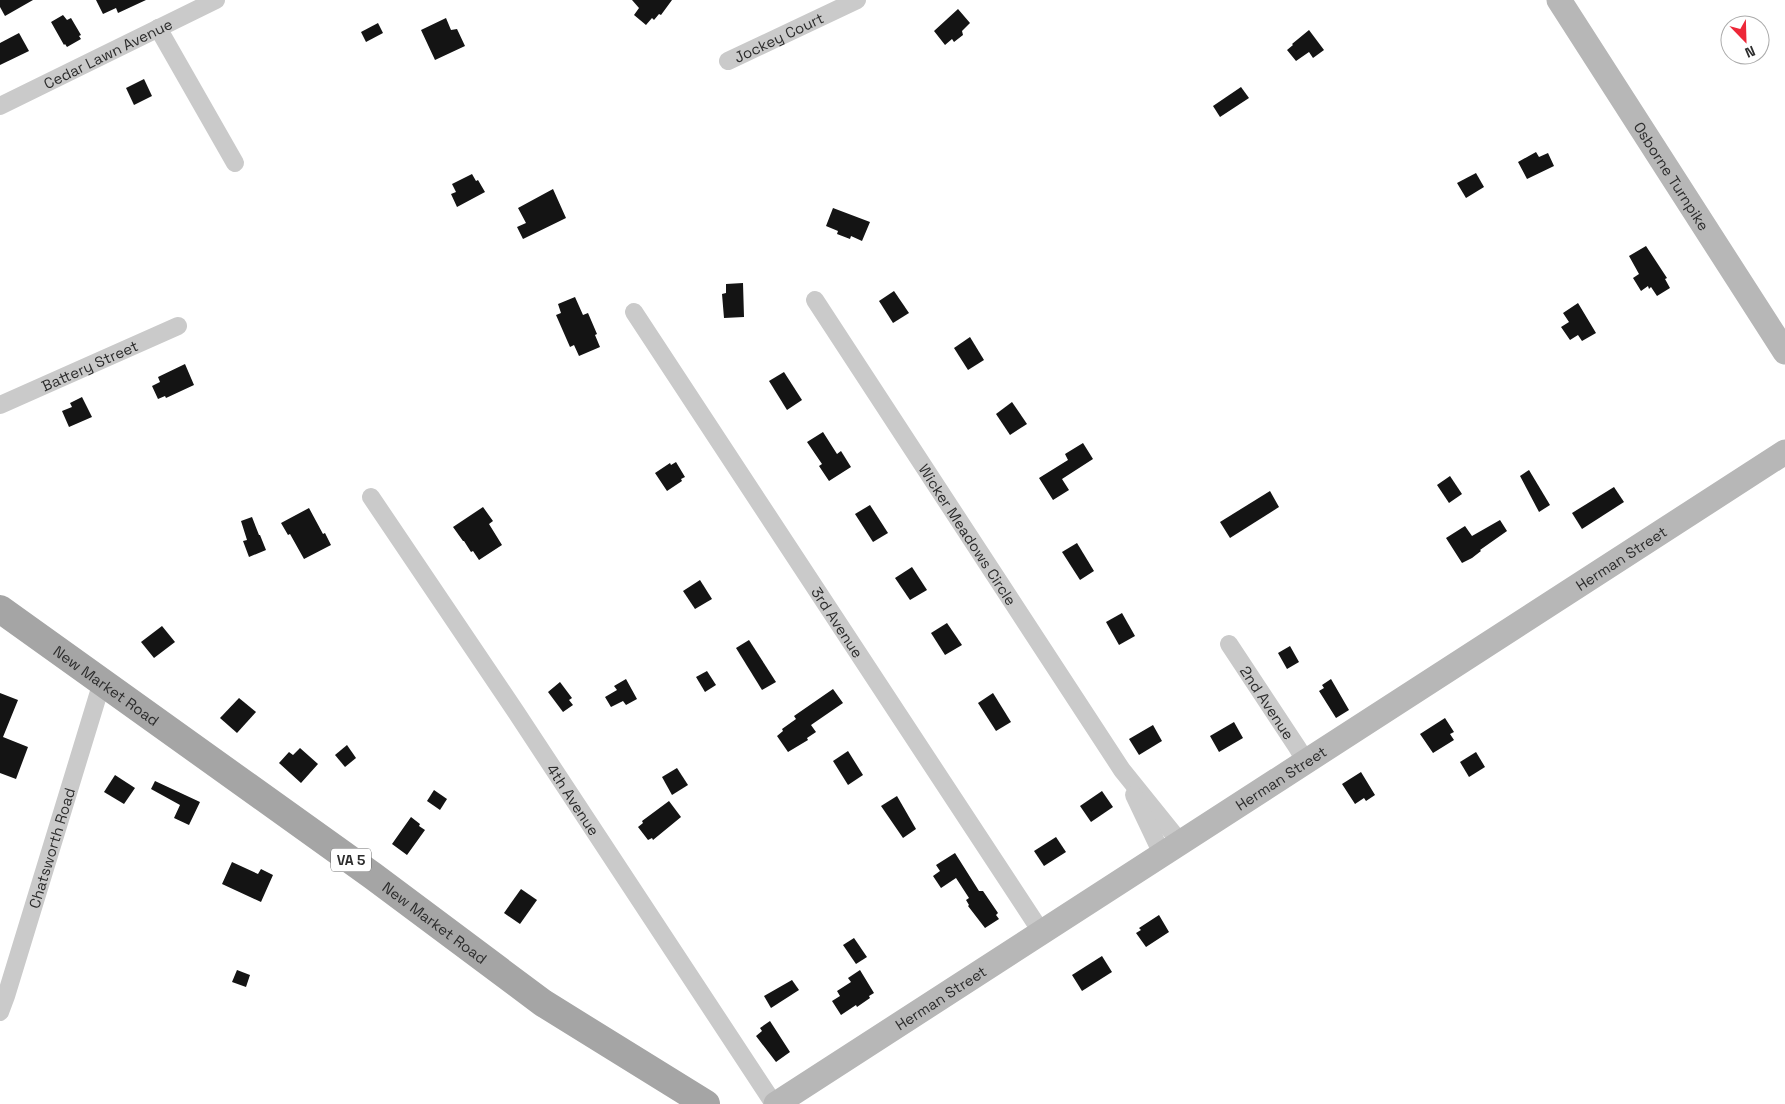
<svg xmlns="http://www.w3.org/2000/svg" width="1785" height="1104" viewBox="0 0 1785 1104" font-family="'Space Grotesk',sans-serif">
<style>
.building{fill:#141414}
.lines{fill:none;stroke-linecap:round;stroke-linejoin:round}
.street{stroke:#cacaca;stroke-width:18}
.secondary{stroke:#b7b7b7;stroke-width:25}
.primary{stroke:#a5a5a5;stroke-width:28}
.labels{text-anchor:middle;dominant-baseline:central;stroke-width:5;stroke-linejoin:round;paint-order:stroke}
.shield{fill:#fff;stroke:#6c6c6c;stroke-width:1}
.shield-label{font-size:14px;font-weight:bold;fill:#2d2d2d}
.street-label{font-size:15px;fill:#2d2d2d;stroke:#fff}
</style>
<rect width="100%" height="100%" fill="#fff"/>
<g class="building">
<path d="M0,0h33l-28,16 -5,-9z"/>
<path d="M96,0h50l-28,13 -2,-5 -13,6z"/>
<path d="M632,0h40l-11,15 -2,-1 -5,6 -2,-2 -6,7 -12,-10 5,-7z"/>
<path d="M958,9l12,14 -8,8 1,4 -9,7 -2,-3 -7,6 -11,-14z"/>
<path d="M63,15l4,5 4,-2 10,17 -2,1 2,3 -14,8 -2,-3 -1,1 -13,-23z"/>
<path d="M446,18l5,12 6,-1 8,17 -30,14 -14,-30z"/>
<path d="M378,23l5,10 -17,9 -5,-10z"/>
<path d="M1309,30l15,20 -11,8 -4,-6 -13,9 -9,-11 6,-5 -1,-1z"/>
<path d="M19,33l10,18 -29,14v-22z"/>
<path d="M144,79l8,17 -18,9 -8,-17z"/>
<path d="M1241,87l8,11 -29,19 -7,-11z"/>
<path d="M1536,152l3,5 9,-4 6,13 -27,13 -9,-17z"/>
<path d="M1476,173l8,14 -18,11 -9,-15z"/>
<path d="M472,174l4,7 2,-1 7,12 -28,15 -6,-13 5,-2 -4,-8z"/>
<path d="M553,189l13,29 -43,21 -6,-12 9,-4 -8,-15z"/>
<path d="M833,208l37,14 -8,19 -11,-5 -1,3 -13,-5 1,-3 -12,-5z"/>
<path d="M1646,246l21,32 -2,1 5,9 -13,8 -6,-9 -2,2 -1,-3 -7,5 -8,-13 6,-4 -10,-18z"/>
<path d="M743,283l1,34 -20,1 -2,-24 4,-1v-9z"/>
<path d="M894,291l15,22 -16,10 -14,-22z"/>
<path d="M575,297l8,18 5,-2 9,21 -2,1 5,12 -21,9 -5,-11 -4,2 -14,-32 5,-2 -3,-9z"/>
<path d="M1578,303l18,30 -14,8 -4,-6 -8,5 -9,-13 8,-5 -6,-9z"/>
<path d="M970,337l14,23 -16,10 -14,-22z"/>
<path d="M185,364l9,21 -28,13 -1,-2 -7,3 -6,-13 8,-4 -2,-5z"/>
<path d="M784,372l18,28 -15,10 -18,-29z"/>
<path d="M82,397l10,20 -23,10 -7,-16 10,-4 -2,-4z"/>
<path d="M1012,402l15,22 -17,11 -14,-21z"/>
<path d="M823,432l14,22 4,-3 10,16 -22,14 -10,-15 3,-2 -15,-22z"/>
<path d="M1083,443l10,16 -31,20 7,11 -16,10 -14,-22 29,-18 -3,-6z"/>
<path d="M676,462l9,15 -4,2 1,2 -15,10 -12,-18 15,-10 1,2z"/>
<path d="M1529,470l21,35 -11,7 -19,-36z"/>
<path d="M1450,476l12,18 -13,9 -12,-18z"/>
<path d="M1614,487l10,15 -42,27 -10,-16z"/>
<path d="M1270,491l9,16 -49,31 -10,-16z"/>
<path d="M870,505l18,28 -15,9 -18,-28z"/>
<path d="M483,507l10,14 -4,3 13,21 -23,15 -6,-9 -2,1 -7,-11h-1l-10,-14z"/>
<path d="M309,508l14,26 2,-1 6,12 -27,14 -14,-25 -2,1 -7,-12z"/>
<path d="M252,517l7,18h1l6,15 -17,7 -6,-16 4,-1 -6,-19z"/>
<path d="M1500,520l7,11 -27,19 1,1 -9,7 -10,5 -16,-25 19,-12 7,10z"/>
<path d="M1077,543l17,28 -14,9 -18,-28z"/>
<path d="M912,567l15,23 -17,10 -15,-22z"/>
<path d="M700,580l12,19 -17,10 -12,-18z"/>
<path d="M1122,613l13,23 -16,9 -13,-23z"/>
<path d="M947,623l15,22 -17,10 -14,-22z"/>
<path d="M162,626l13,16 -21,16 -13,-16z"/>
<path d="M749,640l27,42 -14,8 -26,-42z"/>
<path d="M1290,646l9,16 -12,7 -9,-16z"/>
<path d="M707,671l9,14 -11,7 -9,-15z"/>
<path d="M626,679l11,20 -11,6 -3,-4 -12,6 -6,-10 12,-7 -3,-4z"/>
<path d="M1331,679l18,31 -13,8 -17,-27 5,-3 -2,-3z"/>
<path d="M560,682l12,16 -3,2 4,5 -10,7 -15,-20z"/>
<path d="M833,689l10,14 -32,22 5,7 -9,6 1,2 -20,12 -11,-16 6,-5 -1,-2 14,-10 -2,-3z"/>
<path d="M0,693l18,7 -15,37 25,10 -12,32 -16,-6z"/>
<path d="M993,693l18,29 -15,9 -18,-28z"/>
<path d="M239,698l17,14 -19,21 -17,-15z"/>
<path d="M1445,718l9,14 -4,2 4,6 -21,13 -13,-19z"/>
<path d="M1234,722l9,16 -24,14 -9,-16z"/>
<path d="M1153,725l9,16 -23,14 -10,-16z"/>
<path d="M347,745l9,13 -11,9 -10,-12z"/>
<path d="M300,748l18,16 -17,19 -22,-20 10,-11 4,3z"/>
<path d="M848,751l15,24 -15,10 -15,-24z"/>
<path d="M1476,752l9,15 -16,10 -9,-15z"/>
<path d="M677,768l11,17 -16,10 -10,-18z"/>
<path d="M1361,772l14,23 -9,6 -2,-3 -9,6 -13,-20z"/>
<path d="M115,775l20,13 -11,16 -20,-12z"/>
<path d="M155,781l45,21 -11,23 -15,-7 6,-13 -29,-16z"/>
<path d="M434,790l13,9 -7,11 -13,-9z"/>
<path d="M1102,791l11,16 -22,15 -11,-16z"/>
<path d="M897,796l19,33 -13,9 -22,-32z"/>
<path d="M669,801l12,16 -28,23 -1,-2 -4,2 -10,-13 5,-4 -1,-2z"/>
<path d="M411,817l9,7 -1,2 6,4 -18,25 -15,-11z"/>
<path d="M1056,837l10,15 -22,14 -10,-15z"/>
<path d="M955,853l24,38h4l15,22 -2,2 3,4 -14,9 -17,-22 1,-1 -3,-5 3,-2 -13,-20 -15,10 -8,-12 7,-5 -4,-6z"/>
<path d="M232,862l26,12 3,-5 12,6 -12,27 -39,-18z"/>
<path d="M521,889l16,11 -17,24 -16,-11z"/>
<path d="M1159,915l10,17 -23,15 -10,-14 5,-3 -2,-2z"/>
<path d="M854,938l13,19 -11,7 -13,-19z"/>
<path d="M1102,956l10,16 -30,19 -10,-16z"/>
<path d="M237,970l13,5 -4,12 -14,-5z"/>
<path d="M860,970l14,23 -5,3 1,2 -13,9 -1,-2 -15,10 -9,-14 8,-5 -3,-5 14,-9 -3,-4z"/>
<path d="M792,980l7,10 -28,18 -7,-12z"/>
<path d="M770,1021l20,31 -14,10 -20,-26 6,-5 -2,-3z"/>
</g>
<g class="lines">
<g class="street">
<path d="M158,28l77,135"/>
<path id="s1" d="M728,61l129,-61"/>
<path id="s2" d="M0,106l216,-106"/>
<path id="s3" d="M815,300l307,470 58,72"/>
<path id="s4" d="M634,312l408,621"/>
<path id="s5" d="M0,405l178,-79"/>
<path id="s6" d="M371,497l145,215 258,392"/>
<path id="s7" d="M1229,644l68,103 9,15"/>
<path d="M1134,795l28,59"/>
<path id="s8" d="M0,1012l6,-16 96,-314"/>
</g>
<g class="secondary">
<path id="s9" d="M1559,0l226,352"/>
<path id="s10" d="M776,1104l1009,-652"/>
</g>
<path class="primary" id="s11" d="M0,609l373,267 170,127 163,101"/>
</g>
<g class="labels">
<rect class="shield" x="331" y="848.5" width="40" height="23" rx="4"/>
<g class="shield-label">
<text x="351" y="860">VA 5</text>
</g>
<g class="street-label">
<text stroke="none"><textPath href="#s1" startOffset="56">Jockey Court</textPath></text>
<text stroke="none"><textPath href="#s2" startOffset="120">Cedar Lawn Avenue</textPath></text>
<text stroke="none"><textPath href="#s9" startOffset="209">Osborne Turnpike</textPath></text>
<text stroke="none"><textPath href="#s5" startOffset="98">Battery Street</textPath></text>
<text stroke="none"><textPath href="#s3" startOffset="280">Wicker Meadows Circle</textPath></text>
<text stroke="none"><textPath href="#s10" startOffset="1006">Herman Street</textPath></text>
<text stroke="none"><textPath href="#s4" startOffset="371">3rd Avenue</textPath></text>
<text stroke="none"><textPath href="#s11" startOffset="131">New Market Road</textPath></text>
<text stroke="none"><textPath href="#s7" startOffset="70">2nd Avenue</textPath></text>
<text stroke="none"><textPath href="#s10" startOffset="601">Herman Street</textPath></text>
<text stroke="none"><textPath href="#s6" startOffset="364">4th Avenue</textPath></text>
<text stroke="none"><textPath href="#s8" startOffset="172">Chatsworth Road</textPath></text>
<text stroke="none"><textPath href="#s11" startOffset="536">New Market Road</textPath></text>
<text stroke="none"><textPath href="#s10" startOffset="196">Herman Street</textPath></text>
</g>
</g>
<g transform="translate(1745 40) rotate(157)"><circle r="24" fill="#ffffff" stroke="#ababab"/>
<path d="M0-4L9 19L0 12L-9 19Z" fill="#ed2738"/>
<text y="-8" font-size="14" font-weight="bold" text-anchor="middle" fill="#2d2d2d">N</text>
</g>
</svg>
